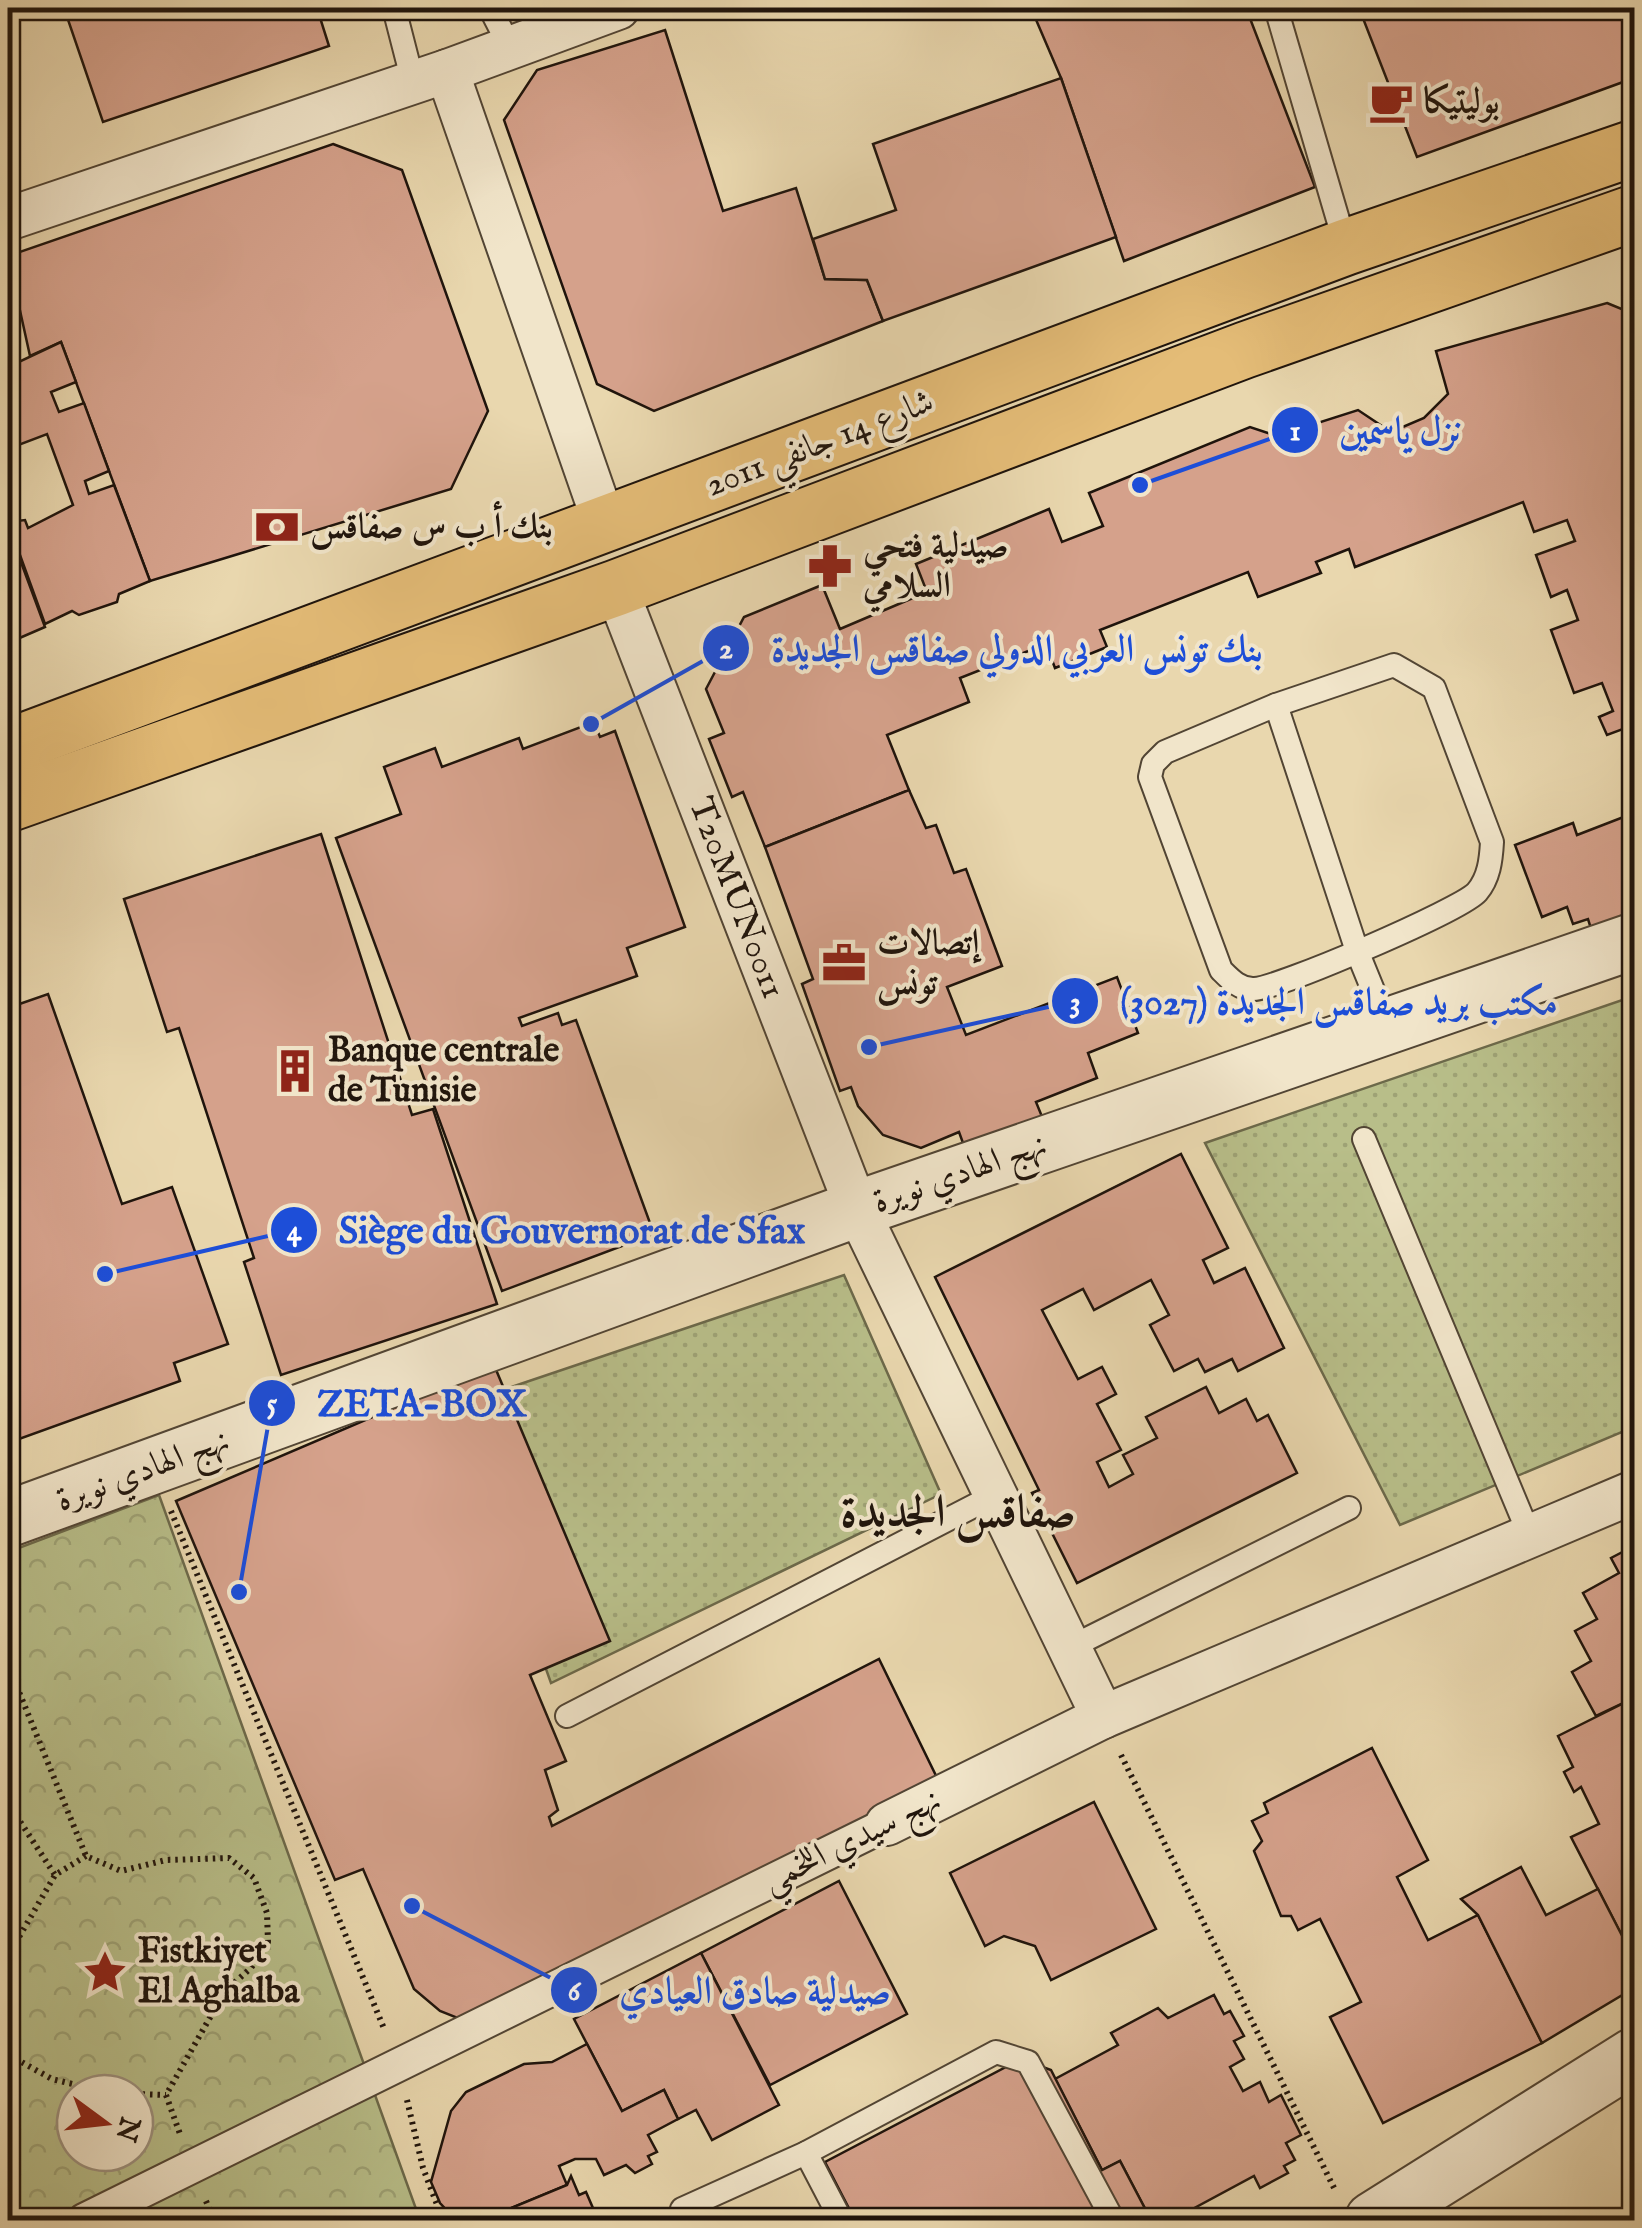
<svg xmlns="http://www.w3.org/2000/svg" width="1642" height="2228" viewBox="0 0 1642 2228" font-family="'IM FELL English',Amiri,serif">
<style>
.grass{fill:url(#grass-dots);stroke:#6c694a;stroke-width:2.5}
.forest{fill:url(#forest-crowns);stroke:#6c694a;stroke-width:2.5;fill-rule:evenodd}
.building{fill:#d5a18b;stroke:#1f140c;stroke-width:2.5}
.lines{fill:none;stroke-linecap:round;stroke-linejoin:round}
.service-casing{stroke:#524534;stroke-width:26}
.pedestrian-casing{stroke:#524534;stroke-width:36}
.minor-casing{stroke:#524534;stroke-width:46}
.tertiary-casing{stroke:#524534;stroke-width:59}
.primary-casing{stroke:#1f140c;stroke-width:59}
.path{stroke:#1f140c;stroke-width:6;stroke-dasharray:2.5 5;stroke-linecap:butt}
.service{stroke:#f1e5ca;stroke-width:22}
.pedestrian{stroke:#f1e5ca;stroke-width:32}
.minor{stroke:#f1e5ca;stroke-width:42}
.tertiary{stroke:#f1e5ca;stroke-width:55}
.primary{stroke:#e4bc77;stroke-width:55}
.labels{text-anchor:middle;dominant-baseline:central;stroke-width:8;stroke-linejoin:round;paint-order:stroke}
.poi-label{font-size:35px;font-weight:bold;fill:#1f140c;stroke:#f1e5ca;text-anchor:start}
.street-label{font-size:35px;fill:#1f140c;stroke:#f1e5ca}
.district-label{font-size:45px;font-weight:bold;fill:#1f140c;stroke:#f1e5ca}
.leader{fill:none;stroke:#1d4ed8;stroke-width:4}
.callout-dot{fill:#1d4ed8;stroke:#f1e5ca;stroke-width:4}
.mark-label{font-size:30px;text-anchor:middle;font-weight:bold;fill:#fff}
.callout-label{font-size:38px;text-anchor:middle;font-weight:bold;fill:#1d4ed8;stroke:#f1e5ca;stroke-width:8;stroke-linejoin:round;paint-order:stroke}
</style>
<defs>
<pattern id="grass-dots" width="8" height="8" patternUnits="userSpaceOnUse" patternTransform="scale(2.5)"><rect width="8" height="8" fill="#b8be89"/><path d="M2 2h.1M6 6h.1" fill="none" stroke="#9ea275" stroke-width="1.8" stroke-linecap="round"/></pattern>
<pattern id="forest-crowns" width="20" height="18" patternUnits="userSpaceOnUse" patternTransform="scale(2.5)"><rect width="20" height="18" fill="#b8be89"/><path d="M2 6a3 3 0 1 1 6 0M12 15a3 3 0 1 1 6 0" fill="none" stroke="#9ea275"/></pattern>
</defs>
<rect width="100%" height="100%" fill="#e9d7ae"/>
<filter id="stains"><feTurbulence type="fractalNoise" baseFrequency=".002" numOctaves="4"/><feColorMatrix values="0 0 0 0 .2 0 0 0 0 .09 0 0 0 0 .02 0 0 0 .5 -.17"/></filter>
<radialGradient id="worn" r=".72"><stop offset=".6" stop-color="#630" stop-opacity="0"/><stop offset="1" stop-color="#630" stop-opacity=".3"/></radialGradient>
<g class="grass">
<path d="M1634,996v431l-234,98 -195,-382z"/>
<path d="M844,1275l97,219 -390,189 -99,-276z"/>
</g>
<path class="forest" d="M159,1495l261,725h-410l-2,-5v-663zM75,2093h60v60h-60z"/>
<g class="building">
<path d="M64,8h253l12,38 -226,76z"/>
<path d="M1031,8h215l69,179 -191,74 -63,-183z"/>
<path d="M1359,8h275v70l-217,79z"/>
<path d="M665,30l58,181 73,-23 29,91 42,1 16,41 -229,90 -57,-27 -93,-264 33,-50z"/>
<path d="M1061,78l55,159 -233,84 -16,-41 -42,-1 -12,-40 83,-29 -23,-66z"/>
<path d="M333,144l69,26 86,241 -37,78 -301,92 -89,-239 -31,14 -22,-100z"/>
<path d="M1607,303l27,11v411l-27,10 -8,-18 14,-6 -11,-28 -28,10 -23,-63 27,-10 -11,-30 -16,7 -15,-42 39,-14 -8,-21 -33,12 -11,-30 -168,65 -6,-18 -33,13 5,11 -63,24 -10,-25 -148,58 7,17 -52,21 -9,-24 -86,34 9,24 -82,33 22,55 -144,57 -22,-55 -11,5 -23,-58 15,-6 -18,-44 38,-72 78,-32 18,44 87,-37 -11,-28 133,-55 13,33 41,-16 -14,-33 161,-66 27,9 81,-26 33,22 33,-14 24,-24 -12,-43z"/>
<path d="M61,342l15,40 -25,10 8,20 25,-9 25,68 -24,10 4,13 25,-9 36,96 -31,13 -2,8 -38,13 -7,-4 -27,13 -37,-102 17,-2 3,8 45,-23 -26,-71 -39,15v-82z"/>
<path d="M8,527l37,100 -37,16z"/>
<path d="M594,722l6,15 15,-6 70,196 -58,21 10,28 -118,42 3,8 36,-13 4,12 14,-5 78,214 -152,57 -166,-453 65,-24 -17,-47 51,-19 7,19 77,-29 4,11z"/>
<path d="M1634,782v141l-40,15 -6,-19 -15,5 -6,-17 -25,10 -27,-72 58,-22 4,12 57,-22 -10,-27z"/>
<path d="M909,790l17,38 10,-3 18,48 12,-4 36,97 -55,21 19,48 151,-58 21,56 -50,20 9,25 -61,24 9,22 -78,30 -8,-22 -38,16 -38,-13 -25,-29 -7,-19 -11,4 -38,-107 11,-5 -48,-132z"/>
<path d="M321,834l91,281 21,-6 64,195 -216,71 -37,-113 10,-4 -75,-230 -12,4 -43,-133z"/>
<path d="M48,994l74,210 50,-17 56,157 -54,19 6,18 -172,62v-435z"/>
<path d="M1181,1154l47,94 -25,12 11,23 31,-15 39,80 -46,23 -6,-12 -27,13 -7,-13 -24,12 -24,-46 19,-10 -18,-35 -57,30 -11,-21 -41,21 36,69 24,-12 14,27 -19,10 24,46 -24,12 12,25 24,-13 -10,-19 34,-17 -11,-21 60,-30 13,26 27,-14 11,22 11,-6 29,58 -220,110 -45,-90 7,-3 -104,-213z"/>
<path d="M494,1365l116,276 -80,34 36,86 -21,9 13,40 -9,7 3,9 327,-167 65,133 -484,227 -20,-8 -26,-22 -51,-120 -28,11 -159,-379z"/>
<path d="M1634,1546v152l-38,18 -24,-44 19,-11 -16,-30 22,-12 -14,-26 36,-20 -8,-15z"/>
<path d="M1634,1698v261l-63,-122 28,-13 -18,-37 -7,5 -10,-20 9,-5 -15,-31z"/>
<path d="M1372,1748l56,112 -31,17 31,63 50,-25 64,128 -159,80 -53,-106 31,-15 -41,-83 -22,11 -7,-14h-10l-27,-65 8,-10 -10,-20 16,-8 -4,-10z"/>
<path d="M1094,1802l62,127 -105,51 -16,-34 -31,-10 -19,10 -35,-73z"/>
<path d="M1521,1867l25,48 52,-26 36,70v29l-92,55 -64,-128 -17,-16z"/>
<path d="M839,1881l68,133 -137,71 -69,-132z"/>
<path d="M701,1953l78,152 -67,35 -16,-30 -18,9 -14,-29 -42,21 -48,-92z"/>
<path d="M1214,1995l10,19 6,-3 14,25 -10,5 10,18 -14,8 13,24 17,-9 9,20 12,-7 20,40 -15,8 9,17 -11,6 4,7 -28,15 -6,-12 -82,44h-21l-31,-59 -18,9 -47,-91 63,-34 -7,-12 47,-25 10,10z"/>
<path d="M587,2044l35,67 42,-21 14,29 -30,16 9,17 -9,4 4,8 -17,9 -9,-8 -22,10 -8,-16h-21l-16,7 8,19 -85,35 -28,-2 -14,-15 -9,-21 20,-71 15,-19 58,-28 28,-2z"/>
<path d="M1021,2059l30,11 51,100 18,-9 31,59h-296l-30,-58z"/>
<path d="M571,2176l8,19 7,-3 10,23 11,-5 4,10h-129l85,-35z"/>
</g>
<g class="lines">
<g class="service-casing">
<g id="service">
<path d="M394,8l19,74"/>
<path d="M490,8l20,39"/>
<path d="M1276,8l70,239"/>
<path d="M1394,665l40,23 58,154c-1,18 -3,36 -15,50 -16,18 -202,98 -224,97 -14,0 -23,-10 -32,-19l-71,-193 3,-13 12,-12 111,-47z"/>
<path d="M1276,705l81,246 31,76"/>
<path d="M1364,1139l165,395"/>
<path d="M1069,1648l280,-140"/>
<path d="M567,1716l428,-221"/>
<path d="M806,2153l35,67"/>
<path d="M682,2209l124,-56 190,-101 32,10 85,158"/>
</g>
</g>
<g class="pedestrian-casing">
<path id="pedestrian" d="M84,2220l803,-396"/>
</g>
<g class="minor-casing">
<g id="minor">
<path d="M447,71l158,454"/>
<path d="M8,219l439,-148 171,-63"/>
<path d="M616,588l241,621 246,508"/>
<path d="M887,1824l216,-107 531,-225"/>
</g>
</g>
<g class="tertiary-casing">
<g id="tertiary">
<path d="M8,1519l849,-310 777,-268"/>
<path d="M1373,2220l261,-164"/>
</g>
</g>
<g class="primary-casing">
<g id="primary">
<path d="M8,747l1338,-500 288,-99"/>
<path d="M8,804l608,-216 629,-238 389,-137"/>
</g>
</g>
<g class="path">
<path d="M171,1511l214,520"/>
<path d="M8,1665l78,191 35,15 45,-11 63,-2 25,20 13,35 1,29 -17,26 -26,23 -59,104 14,39"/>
<path d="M1121,1755l215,437"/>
<path d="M8,1803l47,72"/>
<path d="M8,1956l47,-81 31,-19"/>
<path d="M8,2061l8,-2 36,20 58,14"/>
<path d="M135,2094l31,1"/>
<path d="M407,2100l16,68 20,52"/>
<path d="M8,2197l8,23"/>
<path d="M206,2201l8,19"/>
</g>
<use href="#service" class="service"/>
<use href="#pedestrian" class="pedestrian"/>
<use href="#minor" class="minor"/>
<use href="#tertiary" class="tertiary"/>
<use href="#primary" class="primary"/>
</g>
<defs>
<g id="cafe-bare" transform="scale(3.45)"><path d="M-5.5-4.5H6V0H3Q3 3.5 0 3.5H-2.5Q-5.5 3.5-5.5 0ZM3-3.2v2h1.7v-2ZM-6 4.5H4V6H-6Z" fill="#8f2418" stroke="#f1e5ca" stroke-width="2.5" paint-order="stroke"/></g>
<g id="bank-bare" transform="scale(3.45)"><path d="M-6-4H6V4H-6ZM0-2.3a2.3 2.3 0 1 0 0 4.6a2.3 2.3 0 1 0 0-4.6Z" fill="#8f2418" stroke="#f1e5ca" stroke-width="2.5" paint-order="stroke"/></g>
<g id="pharmacy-bare" transform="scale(3.45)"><path d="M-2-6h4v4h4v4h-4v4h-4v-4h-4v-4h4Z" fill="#8f2418" stroke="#f1e5ca" stroke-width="2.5" paint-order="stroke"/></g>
<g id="office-bare" transform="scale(3.45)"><path d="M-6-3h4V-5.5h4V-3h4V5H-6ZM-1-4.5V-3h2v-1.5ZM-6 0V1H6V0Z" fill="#8f2418" stroke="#f1e5ca" stroke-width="2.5" paint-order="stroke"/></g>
<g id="building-bare" transform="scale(3.45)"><path d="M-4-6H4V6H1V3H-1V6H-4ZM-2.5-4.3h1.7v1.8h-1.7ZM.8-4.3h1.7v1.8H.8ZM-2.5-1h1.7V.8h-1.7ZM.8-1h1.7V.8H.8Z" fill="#8f2418" stroke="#f1e5ca" stroke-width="2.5" paint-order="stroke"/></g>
<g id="sight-bare" transform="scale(3.45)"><path d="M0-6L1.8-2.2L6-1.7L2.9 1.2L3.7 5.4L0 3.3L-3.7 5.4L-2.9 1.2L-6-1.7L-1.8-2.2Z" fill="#8f2418" stroke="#f1e5ca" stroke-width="2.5" paint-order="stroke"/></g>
</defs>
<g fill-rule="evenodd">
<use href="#cafe-bare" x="1391" y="102"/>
<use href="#bank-bare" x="277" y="527"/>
<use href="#pharmacy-bare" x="830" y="566"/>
<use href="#office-bare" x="844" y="963"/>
<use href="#building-bare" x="295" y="1071"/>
<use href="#sight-bare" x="105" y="1972"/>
</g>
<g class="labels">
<g class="poi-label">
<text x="1424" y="102">بوليتيكا</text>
<text x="310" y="527">بنك أ ب س صفاقس</text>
<text x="863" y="546">صيدلية فتحي<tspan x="863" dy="40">السلامي</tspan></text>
<text x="877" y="943">إتصالات<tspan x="877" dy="40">تونس</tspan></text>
<text x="328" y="1051">Banque centrale<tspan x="328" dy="40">de Tunisie</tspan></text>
<text x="138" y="1952">Fistkiyet<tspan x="138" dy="40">El Aghalba</tspan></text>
</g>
<g class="street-label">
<text transform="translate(820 444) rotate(-21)">شارع 14 جانفي 2011</text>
<text transform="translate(736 898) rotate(69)">T20MUN0011</text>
<text transform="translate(960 1174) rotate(-19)">نهج الهادي نويرة</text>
<text transform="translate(143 1471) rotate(-20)">نهج الهادي نويرة</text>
<text transform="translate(852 1841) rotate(-26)">نهج سيدي اللخمي</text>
</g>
<g class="district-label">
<text x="958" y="1513">صفاقس الجديدة</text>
</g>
</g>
<path class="leader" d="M1140 485L1295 430M591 724L726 648M869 1047L1075 1001M105 1274L294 1230M239 1592L272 1403M412 1906L574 1990"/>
<g class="callout-dot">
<circle cx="1140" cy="485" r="10"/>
<circle cx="591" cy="724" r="10"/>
<circle cx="869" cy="1047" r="10"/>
<circle cx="105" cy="1274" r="10"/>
<circle cx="239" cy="1592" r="10"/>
<circle cx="412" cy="1906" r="10"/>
<circle cx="1295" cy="430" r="25"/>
<circle cx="726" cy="648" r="25"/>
<circle cx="1075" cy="1001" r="25"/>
<circle cx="294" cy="1230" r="25"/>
<circle cx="272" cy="1403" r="25"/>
<circle cx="574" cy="1990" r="25"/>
</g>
<g class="mark-label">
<text x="1295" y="440">1</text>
<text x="726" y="658">2</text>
<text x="1075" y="1011">3</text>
<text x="294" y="1240">4</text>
<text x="272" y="1413">5</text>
<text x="574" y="2000">6</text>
</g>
<g class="callout-label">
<text x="1401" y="443">نزل ياسمين</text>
<text x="1017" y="661">بنك تونس العربي الدولي صفاقس الجديدة</text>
<text x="1339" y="1014">مكتب بريد صفاقس الجديدة (3027)</text>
<text x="572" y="1243">Siège du Gouvernorat de Sfax</text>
<text x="422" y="1416">ZETA-BOX</text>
<text x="755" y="2003">صيدلية صادق العيادي</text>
</g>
<rect width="1642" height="2228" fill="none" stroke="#e9d7ae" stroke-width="40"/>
<rect x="10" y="10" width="1622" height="2208" fill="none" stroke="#1f140c" stroke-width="5"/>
<rect x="20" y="20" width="1602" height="2188" fill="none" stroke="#1f140c" stroke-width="2.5"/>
<g transform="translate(105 2123) rotate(105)"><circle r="48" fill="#f1e5ca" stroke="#9d917e" stroke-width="2.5"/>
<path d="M0-8L18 38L0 25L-18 38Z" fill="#8f2418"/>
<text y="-15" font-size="28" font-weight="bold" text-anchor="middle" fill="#1f140c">N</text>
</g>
<rect width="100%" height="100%" filter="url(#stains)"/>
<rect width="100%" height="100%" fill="url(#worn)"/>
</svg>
